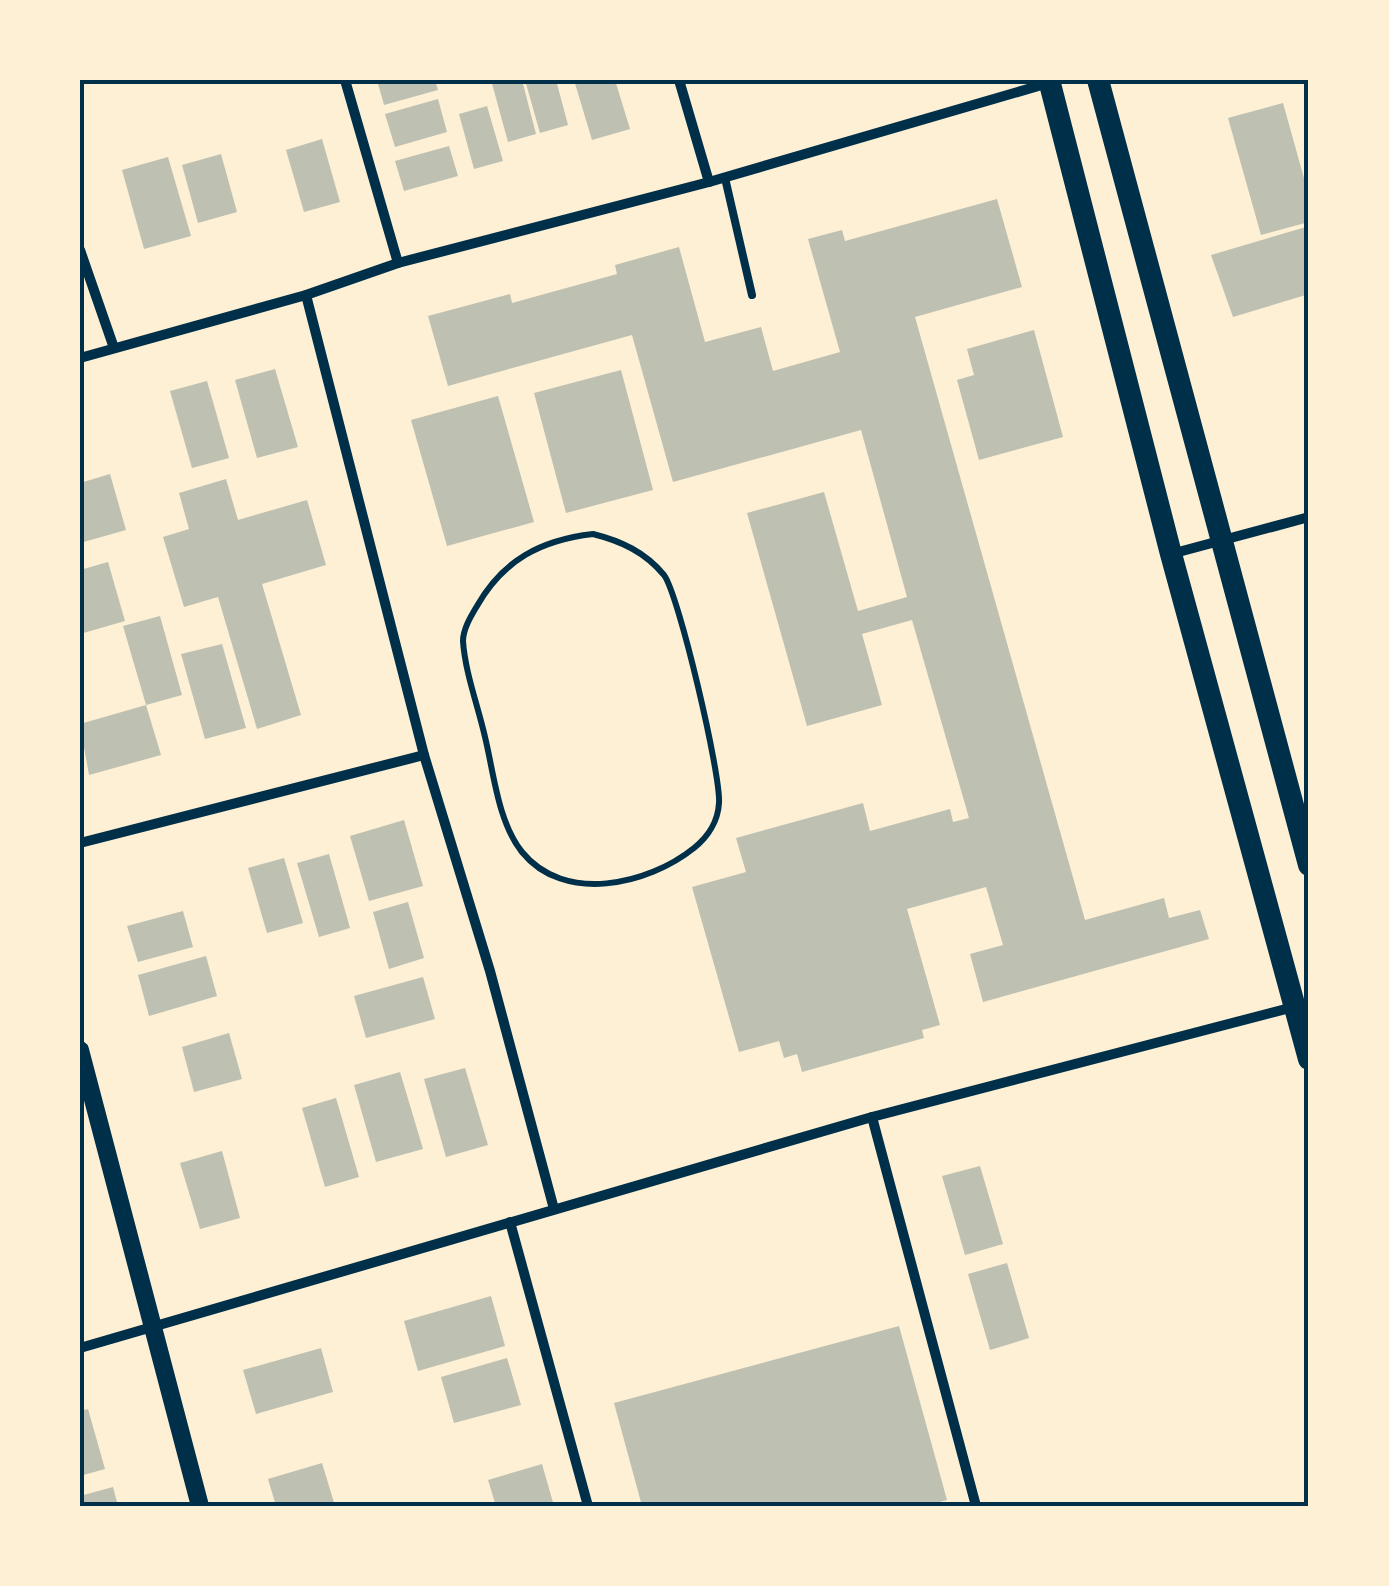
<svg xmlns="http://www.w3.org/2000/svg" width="1389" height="1586" viewBox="0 0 1389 1586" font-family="'PT Sans',sans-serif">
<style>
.building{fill:#bec0b2}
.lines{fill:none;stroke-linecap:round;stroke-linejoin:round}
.path{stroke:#003049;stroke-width:6}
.service{stroke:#003049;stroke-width:8}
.minor{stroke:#003049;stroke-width:10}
.tertiary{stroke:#003049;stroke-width:18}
.primary{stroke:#003049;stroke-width:22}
.neatline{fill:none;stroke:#003049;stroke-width:4}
</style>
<rect width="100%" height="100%" fill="#fdf0d5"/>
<g class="building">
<path d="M377,80h58l3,10 -54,15z"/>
<path d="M491,80h31l14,54 -28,8z"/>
<path d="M525,80h31l12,45 -28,8z"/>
<path d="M574,80h41l15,49 -38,11z"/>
<path d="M438,99l9,33 -52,15 -10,-33z"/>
<path d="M1283,103l26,93v26l-48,13 -33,-117z"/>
<path d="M487,106l16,55 -29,8 -15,-55z"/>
<path d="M322,139l18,63 -36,10 -18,-62z"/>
<path d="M449,146l9,30 -54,15 -9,-30z"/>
<path d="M221,154l16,58 -39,11 -16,-58z"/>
<path d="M168,157l23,79 -47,13 -22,-79z"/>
<path d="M997,199l25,88 -107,30 170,603 79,-22 5,20 31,-8 9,29 -226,63 -13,-48 33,-9 -17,-58 -79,22 33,116 -18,5 2,8 -122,34 -5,-18 -13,4 -5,-17 -40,11 -47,-165 54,-15 -10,-34 127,-35 7,28 80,-22 3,13 16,-4 -57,-198 -50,14 20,71 -75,21 -60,-213 77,-21 34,119 49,-14 -46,-167 -188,52 -41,-147 -184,51 -20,-70 82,-22 2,9 105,-29 -2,-9 64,-18 26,95 56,-15 12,44 67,-19 -32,-113 34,-9 3,11z"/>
<path d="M1306,227l3,67 -76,23 -22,-62z"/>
<path d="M1034,330l29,107 -84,23 -22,-80 17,-5 -7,-26z"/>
<path d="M275,369l23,78 -41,11 -22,-78z"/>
<path d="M621,370l32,120 -87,23 -32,-120z"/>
<path d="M207,381l22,77 -37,10 -22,-77z"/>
<path d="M498,396l36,126 -87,24 -36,-126z"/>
<path d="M110,474l16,56 -46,13v-60z"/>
<path d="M226,479l12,41 69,-20 19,65 -64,19 39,131 -44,14 -39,-132 -34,10 -21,-70 26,-8 -10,-36z"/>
<path d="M108,562l17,59 -45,13v-64z"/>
<path d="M160,616l22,79 -36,10 15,50 -72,20 -9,-51 66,-19 -23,-79z"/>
<path d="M222,644l24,84 -41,11 -24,-85z"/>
<path d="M404,820l19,66 -54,15 -19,-65z"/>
<path d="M329,854l21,74 -31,9 -22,-74z"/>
<path d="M284,858l19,65 -36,10 -19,-65z"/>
<path d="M408,902l16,56 -35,11 -16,-57z"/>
<path d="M183,911l10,36 -55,15 -11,-36z"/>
<path d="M206,956l11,40 -68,20 -11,-41z"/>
<path d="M423,977l12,42 -69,19 -12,-42z"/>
<path d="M229,1033l13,46 -48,13 -12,-45z"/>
<path d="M465,1068l23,77 -42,12 -22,-78z"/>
<path d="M400,1072l23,77 -47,13 -22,-77z"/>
<path d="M336,1098l23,79 -34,10 -23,-79z"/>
<path d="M222,1151l18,67 -40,11 -20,-66z"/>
<path d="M980,1166l23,78 -38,11 -23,-79z"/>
<path d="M1007,1263l22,75 -39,12 -22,-76z"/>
<path d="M491,1296l14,50 -87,25 -14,-50z"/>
<path d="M899,1326l48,174 -22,6h-283l-28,-103z"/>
<path d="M321,1348l12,44 -77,22 -13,-44z"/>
<path d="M507,1358l14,47 -67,18 -13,-46z"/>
<path d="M88,1409l17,60 -25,7v-65z"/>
<path d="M322,1463l13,43h-59l-8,-27z"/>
<path d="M542,1464l12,42h-58l-8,-26z"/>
<path d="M113,1487l5,19h-38v-10z"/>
</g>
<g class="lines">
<path class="path" d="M593,534c28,7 52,18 71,41 15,20 57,200 55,228 -1,18 -11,34 -25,45 -46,37 -130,56 -172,4 -24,-30 -28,-78 -37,-115 -7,-31 -20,-65 -22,-96 0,-12 8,-25 14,-35 26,-46 64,-66 116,-72z"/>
<path class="service" d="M725,178l27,117"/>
<g class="minor">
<path d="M345,80l53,183"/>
<path d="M679,80l30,102"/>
<path d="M80,250l34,98"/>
<path d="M306,295l118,460 66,216 64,238"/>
<path d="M80,358l226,-63 92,-32 311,-81 343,-100"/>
<path d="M1171,554l138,-37"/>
<path d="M80,843l344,-88"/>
<path d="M872,1117l104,389"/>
<path d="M510,1222l78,284"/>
<path d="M80,1348l792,-231 437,-114"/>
</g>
<path class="tertiary" d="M80,1050l120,456"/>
<g class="primary">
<path d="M1049,80l122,474 138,505"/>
<path d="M1098,80l211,785"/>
</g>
</g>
<rect width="1389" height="1586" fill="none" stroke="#fdf0d5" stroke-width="165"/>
<rect x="82" y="82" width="1224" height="1422" class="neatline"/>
</svg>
